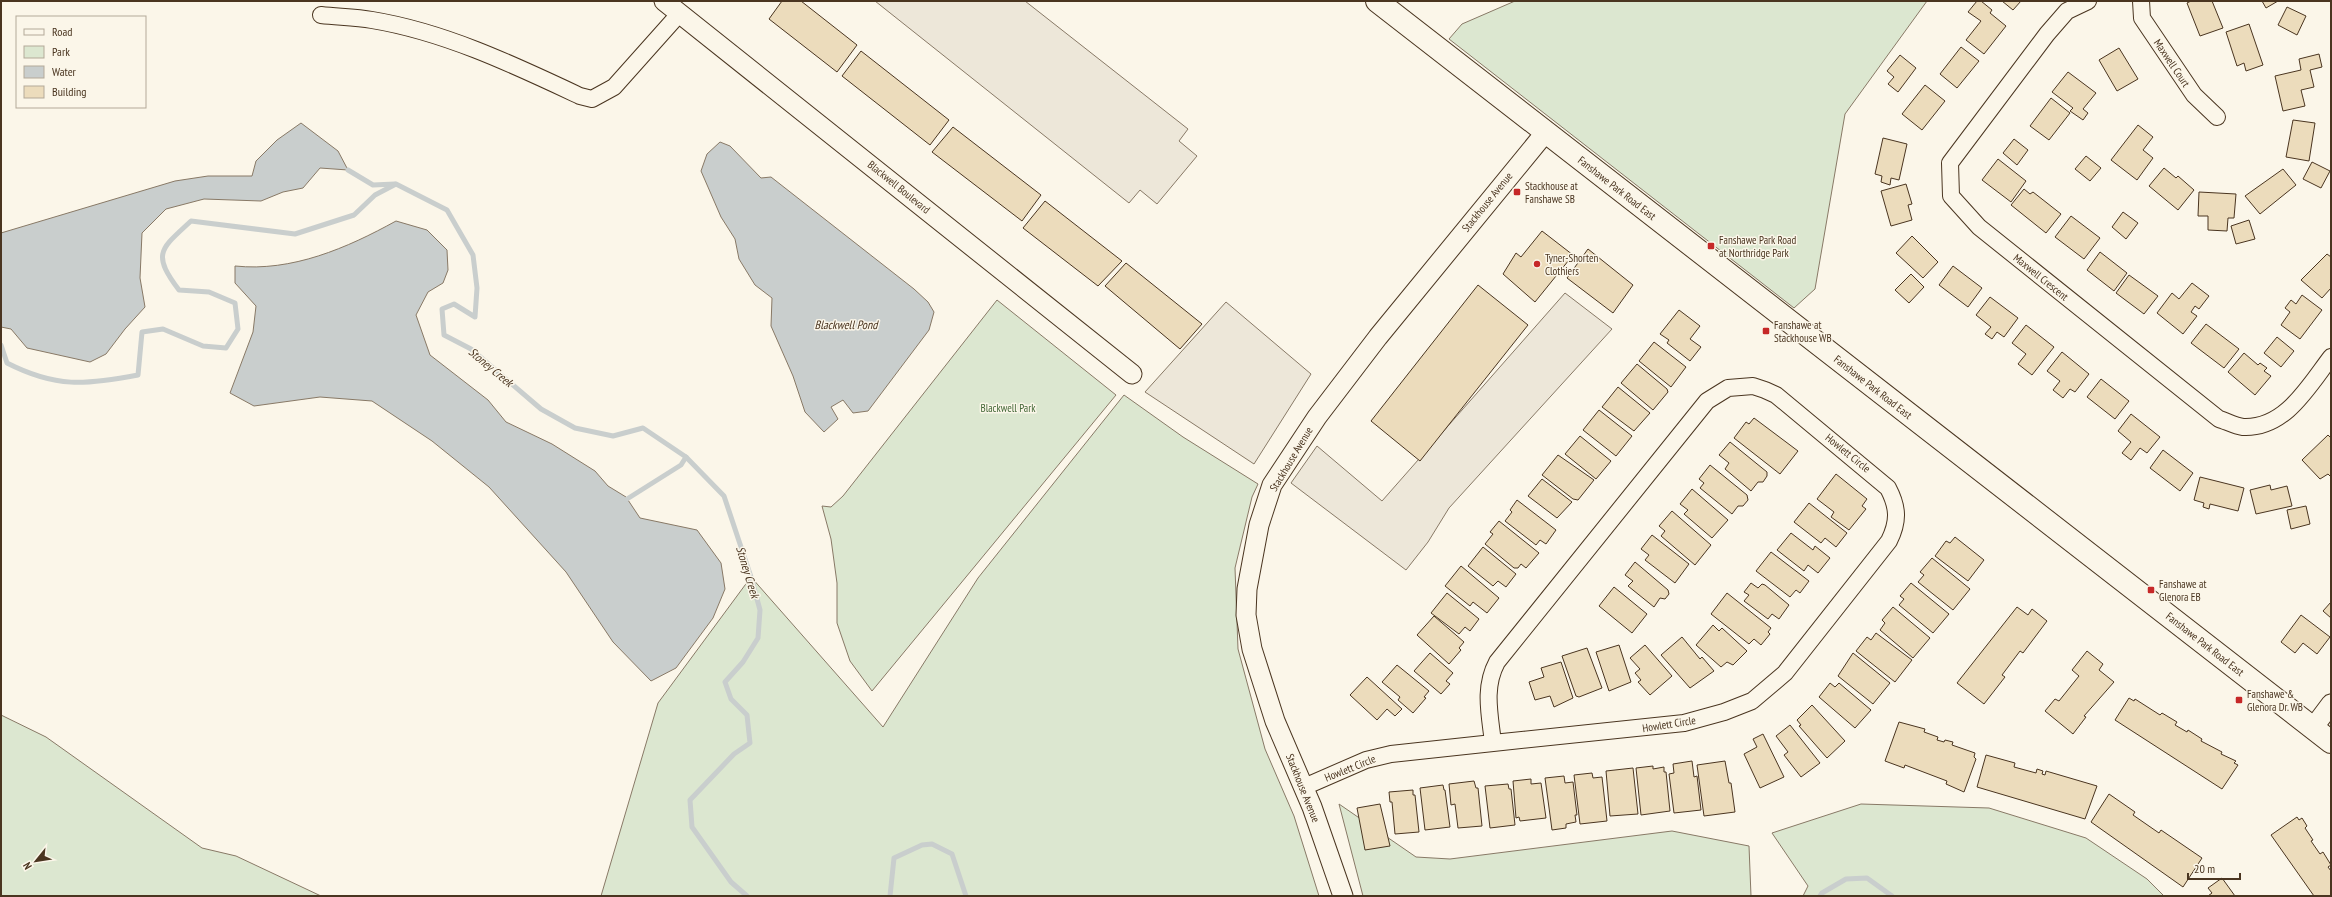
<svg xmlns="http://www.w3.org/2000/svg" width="2332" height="897" viewBox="0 0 2332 897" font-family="'PT Sans Narrow',sans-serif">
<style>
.green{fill:#dce7d0;stroke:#887966}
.parking{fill:#ede7d9;stroke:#887966}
.water{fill:#c9cecd;stroke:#887966}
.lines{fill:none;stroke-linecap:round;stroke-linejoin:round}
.stream{stroke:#c9cecd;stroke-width:5}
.building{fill:#ecdcbc;stroke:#4a3520}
.minor-casing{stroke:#4a3520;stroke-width:18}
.tertiary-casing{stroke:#4a3520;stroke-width:21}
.secondary-casing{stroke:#4a3520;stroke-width:24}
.minor{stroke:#fbf6e9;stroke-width:16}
.tertiary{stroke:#fbf6e9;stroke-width:19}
.secondary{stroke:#fbf6e9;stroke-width:22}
.poi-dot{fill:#c62828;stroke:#fbf6e9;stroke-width:1.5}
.labels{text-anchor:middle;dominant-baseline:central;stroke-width:3;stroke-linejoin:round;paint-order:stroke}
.street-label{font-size:11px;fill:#4a3520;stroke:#fbf6e9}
.poi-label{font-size:11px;fill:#4a3520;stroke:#fbf6e9;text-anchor:start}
.park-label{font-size:11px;fill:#436837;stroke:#fbf6e9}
.water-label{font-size:12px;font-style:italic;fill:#4a3520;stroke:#fbf6e9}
</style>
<rect width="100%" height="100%" fill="#fbf6e9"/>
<g class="green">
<path d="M1515,1h412l-82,113 -30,175 -21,19 -345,-269 13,-15z"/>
<path d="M997,300l119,95 -244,296 -22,-30 -13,-38v-40l-6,-44 -9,-33 9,1 12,-11z"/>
<path d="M1124,395l59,42 75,47 -6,13 -17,71 3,81 27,100 29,67 25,80h-718l57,-193 93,-126 132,150 95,-149z"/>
<path d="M1,715l45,22 156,111 34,8 85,40h-320z"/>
<path d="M1339,804l77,53 34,2 222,-28 77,15 2,50h-388z"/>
<path d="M1861,804l128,4 97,30 61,41 17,17h-361l5,-10 -36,-53z"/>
</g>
<g class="parking">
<path d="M875,1h150l163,128 -9,12 18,15 -40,48 -17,-14 -11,13z"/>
<path d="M1565,293l47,36 -163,179 -21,34 -22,28 -115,-87 26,-37 65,55z"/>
<path d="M1226,302l85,72 -57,90 -109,-72z"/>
</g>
<g class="water">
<path d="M301,123l37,28 10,19 -28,-2 -17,20 -20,4 -22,9 -57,-2 -38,10 -24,24 -2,45 5,29 -20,22 -19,25 -16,8 -63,-14 -16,-19 -10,-2v-94l174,-52 33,-5h44l4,-15 21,-21z"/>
<path d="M720,142l10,4 31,32 10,-1 143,112 14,13 6,10 -5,18 -61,81 -15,2 -10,-13 -12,7 7,12 -14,13 -19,-20 -12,-36 -22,-50 1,-28 -17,-13 -16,-26 -4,-20 -14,-22 -20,-46 6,-17z"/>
<path d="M396,221l31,9 20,20 1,20 -5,13 -15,9 -12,23 14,40 58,45 18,22 46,22 43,27 13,15 18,11 14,21 57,12 24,33 4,26 -12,29 -37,50 -25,13 -38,-39 -47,-70 -77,-85 -57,-46 -60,-40 -52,-4 -66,9 -24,-13 23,-61 3,-26 -21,-23v-17c57,6 112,-18 161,-45z"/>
</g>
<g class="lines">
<g class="stream">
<path d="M348,170l25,15 22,-1"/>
<path d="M1,345l6,18c49,25 78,22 131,12l4,-43 21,-3 40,17 23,2 12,-19 -3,-26 -26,-11 -30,-2c-28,-37 -18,-41 12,-69l104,13 59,-19 21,-20 21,-11 51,26 26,45 4,33 -2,29 -21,-13 -12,5 2,26 27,14 70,60 34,19 38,8 30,-8 43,29 38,39 27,81 9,33 -2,28 -15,24 -18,20 6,17 16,16 3,28 -16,11 -44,46 2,27 39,55 16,14"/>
<path d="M627,499l54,-34 5,-8"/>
<path d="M890,896l4,-38 28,-13 10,-1 20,10 14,42"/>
<path d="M1820,896l2,-3 24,-14 21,-1 25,18"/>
</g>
</g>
<g class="building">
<path d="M782,1h19l56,44 -20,27 -68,-53z"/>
<path d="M1977,1h4l11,9 -2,3 16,13 -22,28 -18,-14 15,-19 -13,-9z"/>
<path d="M2002,1h19l-8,9z"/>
<path d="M2191,1h21l11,27 -23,8 -13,-33z"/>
<path d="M2262,1h16l-12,7z"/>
<path d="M2287,7l19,9 -9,19 -19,-10z"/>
<path d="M2249,24l14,41 -17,6 -2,-8 -7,3 -11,-34z"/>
<path d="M1961,47l18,14 -22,27 -17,-14z"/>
<path d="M2119,48l19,31 -21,12 -18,-31z"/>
<path d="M861,51l88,69 -19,25 -88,-69z"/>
<path d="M2319,54l3,13 -12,3 4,17 -13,3 4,16 -22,5 -8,-35 26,-6 -2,-11z"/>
<path d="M1900,55l16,13 -18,24 -10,-8 6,-7 -7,-6z"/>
<path d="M2068,72l28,21 -13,16 5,4 -5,7 -13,-9 3,-3 -21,-16z"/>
<path d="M1925,85l20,16 -23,29 -20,-16z"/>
<path d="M2051,98l19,15 -21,27 -19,-14z"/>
<path d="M2293,120l22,3 -6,38 -23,-4z"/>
<path d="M2138,125l15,12 -10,13 10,8 -16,22 -26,-20z"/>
<path d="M953,127l88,68 -19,26 -90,-69z"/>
<path d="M1883,138l24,6 -8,36 -8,-2 -1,7 -9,-3 1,-6 -7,-2z"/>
<path d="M2014,139l14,11 -11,15 -14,-12z"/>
<path d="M2086,156l15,12 -11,13 -15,-12z"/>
<path d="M1998,159l28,22 -15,21 -29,-22z"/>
<path d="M2312,162l18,9 -9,17 -18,-9z"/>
<path d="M2164,168l12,10 2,-2 16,14 -16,20 -29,-24z"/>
<path d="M2283,169l13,16 -36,29 -15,-18z"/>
<path d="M1906,184l6,20 -4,1 4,15 -21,6 -10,-35z"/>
<path d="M2024,189l6,5 3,-2 28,22 -15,19 -35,-28z"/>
<path d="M2199,192l37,2 -2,24h-6l-1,13 -19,-1v-14h-10z"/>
<path d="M1045,201l77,60 -24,25 -75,-58z"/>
<path d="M2123,212l15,11 -12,16 -14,-12z"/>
<path d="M2071,216l29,22 -16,21 -29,-22z"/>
<path d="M2249,220l6,19 -19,5 -5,-18z"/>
<path d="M1542,231l31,24 -38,47 -32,-28 13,-21 5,4z"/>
<path d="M1912,236l26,26 -15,16 -27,-25z"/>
<path d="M1588,249l45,36 -20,28 -46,-35z"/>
<path d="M2100,252l27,21 -13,18 -27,-21z"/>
<path d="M2327,254l4,3v31l-9,10 -21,-18z"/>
<path d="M1126,263l76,61 -22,25 -75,-63z"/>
<path d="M1953,266l29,22 -14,19 -29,-22z"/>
<path d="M1911,274l13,13 -15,16 -14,-13z"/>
<path d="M2129,275l29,21 -14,18 -28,-21z"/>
<path d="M2192,283l17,13 -10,13 -4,-3 -4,6 6,4 -14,18 -26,-21 15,-20 7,6z"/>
<path d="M1478,285l50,40 -108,136 -49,-40z"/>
<path d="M2302,295l20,15 -22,29 -19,-14 9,-13 -5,-4 6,-8 5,4z"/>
<path d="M1990,297l28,21 -14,19 -7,-5 -5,7 -7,-5 6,-7 -15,-12z"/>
<path d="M1679,310l21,16 -10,13 11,8 -11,14 -23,-18 2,-3 -9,-6z"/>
<path d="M2206,324l33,25 -15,19 -33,-25z"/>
<path d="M2026,325l28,22 -22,28 -14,-11 8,-10 -14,-11z"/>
<path d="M2277,337l17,14 -13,16 -17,-14z"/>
<path d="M1654,342l32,25 -15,20 -32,-26z"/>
<path d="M2062,352l27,22 -14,18 -5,-3 -7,9 -10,-8 7,-9 -13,-10z"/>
<path d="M2244,353l14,12 2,-2 7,5 -3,3 7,5 -16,19 -27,-23z"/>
<path d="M1637,364l30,25 1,3 -15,18 -32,-27z"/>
<path d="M2101,379l28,22 -14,18 -28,-22z"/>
<path d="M1618,387l32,26 -16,18 -32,-24z"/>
<path d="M1599,410l33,26 -16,20 -33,-26z"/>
<path d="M2131,414l29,23 -13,16 -7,-5 -9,12 -9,-7 9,-11 -13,-11z"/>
<path d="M1754,418l44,33 -18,23 -46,-36 12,-16 3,2z"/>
<path d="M2328,435l3,3v39l-3,-3 -8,5 -18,-19z"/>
<path d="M1580,436l31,25 -15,18 -31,-25z"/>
<path d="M1730,442l37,30v4l-4,6h-5l-7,9 -26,-22 4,-6 -10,-8z"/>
<path d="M2163,450l30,23 -13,18 -30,-23z"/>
<path d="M1558,455l36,25 -16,20 -5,-1 -31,-24z"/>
<path d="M1710,465l37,30 1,5 -5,6h-5l-6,8 -32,-26 4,-5 -5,-4z"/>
<path d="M1836,474l31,25 -5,7 4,3 -17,21 -18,-13 3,-5 -17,-13z"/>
<path d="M2200,477l44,11 -6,23 -28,-7 -1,5 -6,-2 1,-4 -10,-3z"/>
<path d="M1542,479l30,23 -15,16 -29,-22z"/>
<path d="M2270,485l1,5 16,-4 5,20 -36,8 -6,-24z"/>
<path d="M1692,489l36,31 -16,18 -28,-24 4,-4 -8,-6z"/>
<path d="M1517,500l39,30 -10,14 -6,-4 -4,5 -31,-24 7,-9 -2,-2z"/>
<path d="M1809,503l38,30 -11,14 -11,-9 -4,5 -27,-21z"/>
<path d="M2306,506l4,18 -19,5 -4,-19z"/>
<path d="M1672,511l39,34 -16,20 -34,-29 4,-5 -6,-5z"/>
<path d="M1499,521l40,32 -13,15 -5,-4 -3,4h-4l-29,-24 8,-10 -3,-2z"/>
<path d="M1791,533l22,17 2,-4 15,12 -12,15 -10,-8 -4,6 -27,-21z"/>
<path d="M1652,535l37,29 -14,19 -30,-23 4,-5 -8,-6z"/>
<path d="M1955,537l29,23 -16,21 -33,-25 11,-15 4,2z"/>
<path d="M1483,547l33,27 -10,13 -8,-6 -5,5 -25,-20z"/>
<path d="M1771,552l38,29 -9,12 -4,-3 -6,7 -34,-26z"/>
<path d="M1932,558l38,31 -17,21 -35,-28 6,-7 -4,-3z"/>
<path d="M1635,562l33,28 1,4 -4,5 -5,-1 -6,9 -26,-21 5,-5 -8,-6z"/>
<path d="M1461,566l38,32 -12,15 -14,-11 -3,4 -25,-20z"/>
<path d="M1751,583l7,5 4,-4 3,1 24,20 -10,14 -7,-5 -4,5 -24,-18 5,-6 -5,-3z"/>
<path d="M1911,583l38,31 -16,19 -34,-28 5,-6 -4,-3z"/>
<path d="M1614,587l33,27 -15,19 -33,-27z"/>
<path d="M1447,593l32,26 -9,12 -5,-4 -6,7 -28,-21z"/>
<path d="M1727,593l44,35 -3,4 2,2 -9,11 -7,-6 -5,5 -38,-30z"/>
<path d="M2331,602v16l-8,-7z"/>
<path d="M1893,607l37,31 -17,20 -33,-28 5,-7 -3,-3z"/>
<path d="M2017,607l11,8 4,-6 15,12 -24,32 -3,-2 -18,24 3,2 -21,27 -27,-21z"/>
<path d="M2301,615l29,22 -13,17 -14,-11 -8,10 -14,-11z"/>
<path d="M1434,616l30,26 -5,6 2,2 -12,14 -32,-29z"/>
<path d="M1713,625l6,6 3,-3 25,23 -14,14 -6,-3 -6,5 -25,-22z"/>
<path d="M1876,633l36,27 -17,22 -39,-31 11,-14 4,3z"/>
<path d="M1682,637l18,22 2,-2 12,14 -24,17 -29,-33z"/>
<path d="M1619,645l12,37 -22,9 -13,-39z"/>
<path d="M1645,645l27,31 -22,19 -12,-13 3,-2 -6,-7 5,-4 -10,-11z"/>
<path d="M1587,648l15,40 -23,9 -3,-1 -14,-40z"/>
<path d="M2087,651l16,13 -4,6 15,12 -30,34 2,1 -13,17 -28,-23 10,-12 4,2 20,-25 -7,-6z"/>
<path d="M1430,653l23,20 -7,8 4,3 -9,10 -27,-23z"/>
<path d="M1853,653l37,30 -17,21 -35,-28z"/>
<path d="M1561,662l12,36 -19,9 -4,-11 -15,4 -6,-18 15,-5 -3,-9z"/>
<path d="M1397,665l32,26 -5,6 2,1 -13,15 -15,-13 2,-3 -18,-15z"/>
<path d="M1367,677l35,32 -7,7 -8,-7 -10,11 -27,-25z"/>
<path d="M1830,683l5,4 4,-4 32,27 -16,18 -36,-31z"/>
<path d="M2129,698l5,3 1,-2 25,16 2,-2 15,9 -2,3 12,7 1,-2 14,9 -1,2 21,11 -1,2 15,7 -2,2 4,2 -16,24 -107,-69z"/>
<path d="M1812,705l33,36 -18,17 -28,-32 2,-1 -4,-5z"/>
<path d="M1899,722l26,7 -1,3 14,5 -1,3 7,2 1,-2 8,2 -1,3 23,8 -1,4 2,2 -12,33 -18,-8 1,-3 -42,-16 -1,3 -19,-7z"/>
<path d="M1790,725l30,38 -19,14 -17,-22 4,-3 -12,-16z"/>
<path d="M1763,734l21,43 -24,11 -16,-34 13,-7 -4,-8z"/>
<path d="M1986,755l29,8 -1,4 22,6 1,-4 6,2 -1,3 3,1 1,-4 51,15 -12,33 -108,-32z"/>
<path d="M1692,761l2,16 3,-1 4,34 -27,3 -5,-39 5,-1 -1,-9z"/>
<path d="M1725,761l4,22h2l4,29 -31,4 -7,-51z"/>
<path d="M1653,766v3l11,-2v5h2l4,39 -29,4 -5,-47z"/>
<path d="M1633,768l5,46 -28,2 -4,-45z"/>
<path d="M1592,773l1,5 9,-1 5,44 -27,3 -6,-49z"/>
<path d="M1564,776l1,7 8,-1 4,33h-2l1,7 -10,2v4l-14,2 -7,-52z"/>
<path d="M1531,779v5l10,-1 5,35 -26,3 -1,-4 -3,1 -3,-37z"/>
<path d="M1474,781l2,7h2l4,38 -24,2 -3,-24 -4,1 -2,-21z"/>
<path d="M1508,784l1,5h2l4,36 -25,3 -5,-42z"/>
<path d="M1443,785l1,5h1l5,37 -25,3 -5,-42z"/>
<path d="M1413,790v5h2l4,37 -24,2 -3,-32h-2l-1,-10z"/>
<path d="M2109,794l26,18 -2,3 26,18 2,-3 41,28 -19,29 -92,-65z"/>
<path d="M1380,804l10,42 -25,4 -8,-42z"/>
<path d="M2297,817l2,3 3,-2 5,8 -2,2 8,12 -2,1 9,13 3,-2 8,13 -3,2 3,4v25h-17l-43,-61z"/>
<path d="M2222,878l13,18h-27l4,-3 -4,-5z"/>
</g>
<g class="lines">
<g class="minor-casing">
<g id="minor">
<path d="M2088,1l-21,10 -20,23 -97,129 1,33 28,31 240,192c7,2 16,7 24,8 42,2 65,-40 88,-70"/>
<path d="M2141,1l1,17 52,77 23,22"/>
<path d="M321,15c17,2 34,2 51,5 73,12 142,45 208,76l12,3 22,-12 66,-74"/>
<path d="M1304,787l62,-27 25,-6 102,-11c-3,-28 -10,-55 4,-81l210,-261 21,-13 25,-2 12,4 11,5 112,93c10,19 11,33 1,53l-104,132 -33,28 -28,11 -40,11 -191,20"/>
</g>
</g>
<g class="tertiary-casing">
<g id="tertiary">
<path d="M664,1l468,373"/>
<path d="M2313,728l18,-24"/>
<path d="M1343,896l-31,-89 -37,-86 -23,-72 -6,-34 1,-26 12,-64 13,-40 45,-68 61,-80 167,-204"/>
</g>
</g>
<g class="secondary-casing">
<path id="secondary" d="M1377,1l954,741"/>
</g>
<use href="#minor" class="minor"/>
<use href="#tertiary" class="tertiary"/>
<use href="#secondary" class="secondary"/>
</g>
<g class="poi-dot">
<rect x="1513" y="188" width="8" height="8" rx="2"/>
<rect x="1707" y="242" width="8" height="8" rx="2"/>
<circle cx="1537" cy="264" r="4"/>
<rect x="1762" y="327" width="8" height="8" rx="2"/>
<rect x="2147" y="586" width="8" height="8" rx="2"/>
<rect x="2235" y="696" width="8" height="8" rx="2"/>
</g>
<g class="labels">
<g class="street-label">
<text transform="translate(2172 63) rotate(56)">Maxwell Court</text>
<text transform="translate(899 187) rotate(39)">Blackwell Boulevard</text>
<text transform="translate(1617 188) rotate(38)">Fanshawe Park Road East</text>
<text transform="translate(1487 202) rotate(-51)">Stackhouse Avenue</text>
<text transform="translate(2041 277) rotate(39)">Maxwell Crescent</text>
<text transform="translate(1873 387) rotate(38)">Fanshawe Park Road East</text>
<text transform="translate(1848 453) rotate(39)">Howlett Circle</text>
<text transform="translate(1291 459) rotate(-59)">Stackhouse Avenue</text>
<text transform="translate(2205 644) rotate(38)">Fanshawe Park Road East</text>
<text transform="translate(1669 724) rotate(-9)">Howlett Circle</text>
<text transform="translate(1350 768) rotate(-22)">Howlett Circle</text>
<text transform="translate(1303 788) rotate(68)">Stackhouse Avenue</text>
</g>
<g class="poi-label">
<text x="1525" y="186">Stackhouse at<tspan x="1525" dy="13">Fanshawe SB</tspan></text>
<text x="1719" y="240">Fanshawe Park Road<tspan x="1719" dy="13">at Northridge Park</tspan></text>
<text x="1545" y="258">Tyner-Shorten<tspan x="1545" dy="13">Clothiers</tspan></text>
<text x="1774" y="325">Fanshawe at<tspan x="1774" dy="13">Stackhouse WB</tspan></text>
<text x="2159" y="584">Fanshawe at<tspan x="2159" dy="13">Glenora EB</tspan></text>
<text x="2247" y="694">Fanshawe &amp;<tspan x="2247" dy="13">Glenora Dr. WB</tspan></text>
</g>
<g class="park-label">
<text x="1008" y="408">Blackwell Park</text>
</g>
<g class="water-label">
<text x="846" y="324">Blackwell Pond</text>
<text transform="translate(491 367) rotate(40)">Stoney Creek</text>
<text transform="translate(748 572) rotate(73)">Stoney Creek</text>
</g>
</g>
<rect width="2332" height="897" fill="none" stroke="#4a3520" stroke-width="4"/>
<rect x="16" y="16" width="130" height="92" fill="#fbf6e9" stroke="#b4a999"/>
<rect x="24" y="29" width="20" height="6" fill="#fbf6e9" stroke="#b4a999"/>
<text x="52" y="36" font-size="12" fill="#4a3520">Road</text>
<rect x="24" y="46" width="20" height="12" fill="#dce7d0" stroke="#b4a999"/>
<text x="52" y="56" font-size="12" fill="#4a3520">Park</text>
<rect x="24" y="66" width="20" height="12" fill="#c9cecd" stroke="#b4a999"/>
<text x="52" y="76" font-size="12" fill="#4a3520">Water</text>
<rect x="24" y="86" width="20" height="12" fill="#ecdcbc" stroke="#b4a999"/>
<text x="52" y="96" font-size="12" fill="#4a3520">Building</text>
<g transform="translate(36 861) rotate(240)" stroke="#fbf6e9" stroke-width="3" paint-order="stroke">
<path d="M0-3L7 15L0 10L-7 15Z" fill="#4a3520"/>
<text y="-6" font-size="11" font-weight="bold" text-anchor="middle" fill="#4a3520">N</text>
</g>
<path d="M2188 873v6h52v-6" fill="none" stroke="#4a3520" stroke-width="2"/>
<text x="2194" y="873" font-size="12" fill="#4a3520" stroke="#fbf6e9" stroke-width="3" paint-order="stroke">20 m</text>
</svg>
